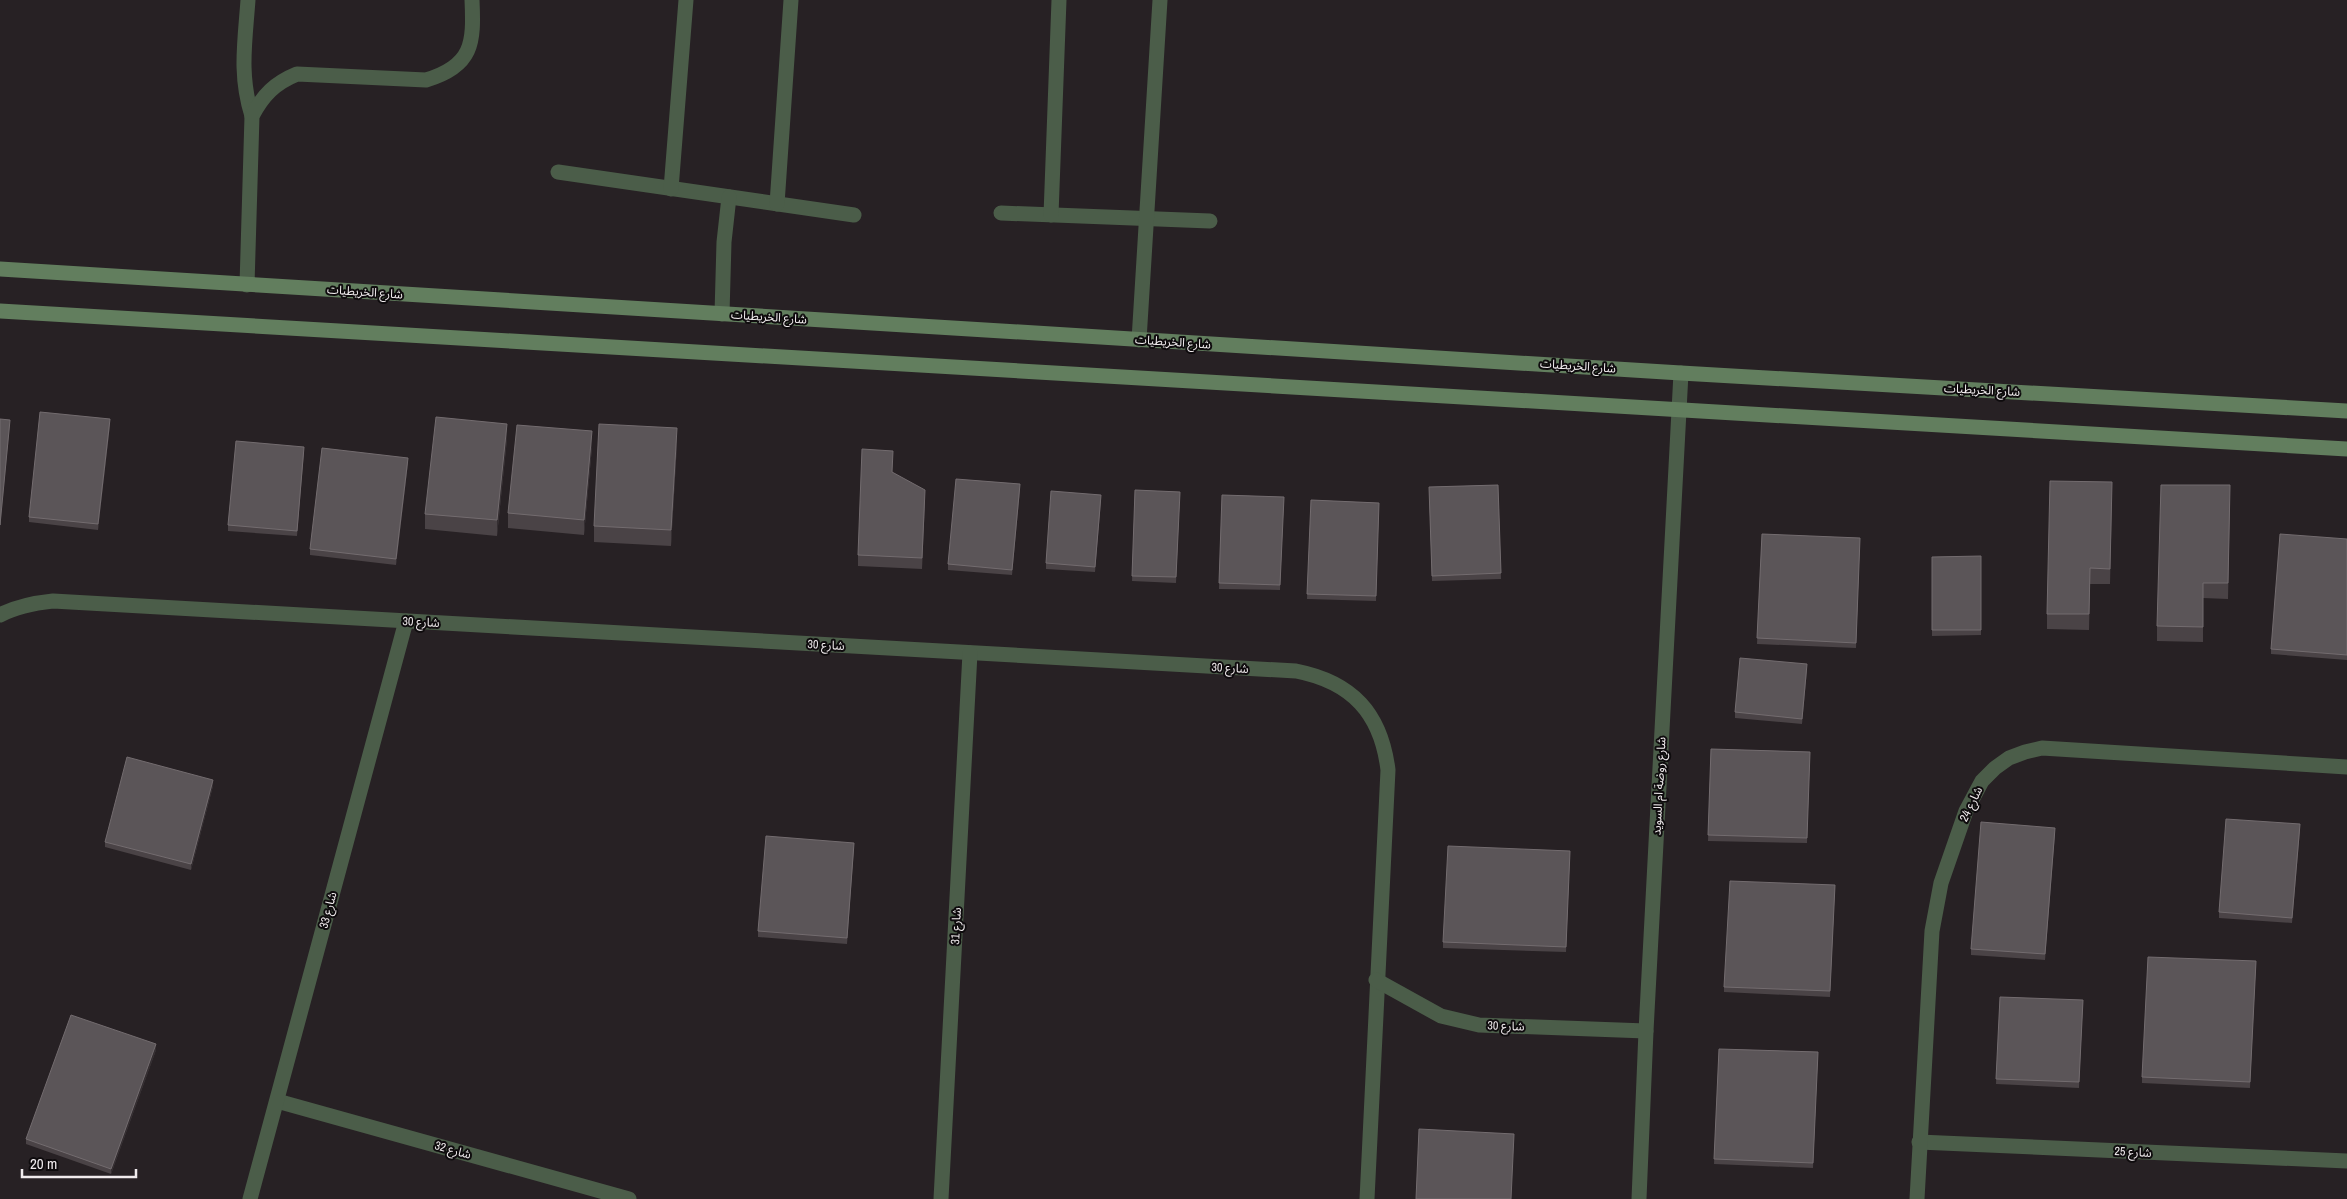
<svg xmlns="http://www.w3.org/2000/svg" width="2347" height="1199" viewBox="0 0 2347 1199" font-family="'Archivo Narrow','Noto Sans Arabic',sans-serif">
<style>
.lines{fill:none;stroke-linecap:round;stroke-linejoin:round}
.lane{stroke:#4b5d49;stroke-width:15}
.street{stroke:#4b5d49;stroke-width:15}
.secondary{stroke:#627e5e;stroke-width:15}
.wall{fill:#4a4346}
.shaded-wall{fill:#342e31}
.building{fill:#5b5558;stroke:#736c6f}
.labels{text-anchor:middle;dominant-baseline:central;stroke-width:4;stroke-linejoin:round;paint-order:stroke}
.street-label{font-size:12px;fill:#f0ebed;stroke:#0e0b0d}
</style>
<rect width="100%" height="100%" fill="#272124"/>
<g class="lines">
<g class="lane">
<path d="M248,0c-3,42 -9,75 4,116"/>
<path d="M558,172l296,43"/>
<path d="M671,189l15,-189"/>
<path d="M777,204l14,-204"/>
<path d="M1001,213l209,8"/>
<path d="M1051,215l8,-215"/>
<path d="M247,285l5,-169c11,-21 23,-33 45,-42l129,6c47,-14 48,-37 46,-80"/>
<path d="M722,314l2,-72 5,-45"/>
<path d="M1139,340l21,-340"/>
</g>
<g class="street">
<path d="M0,615c17,-9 34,-12 53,-14l1243,70c56,11 85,42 92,99l-21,429"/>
<path d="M1376,980l65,36 38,9 167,6"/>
<path d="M277,1101l352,98"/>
<path d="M1919,1142l428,19"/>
<path d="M250,1199l156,-578"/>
<path d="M941,1199l29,-546"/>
<path d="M1639,1199l7,-168 35,-658"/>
<path d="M1917,1199l15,-268 9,-48 25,-72 16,-30 13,-13 14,-10 16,-6 17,-4 305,19"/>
</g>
<g class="secondary">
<path d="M0,269l1681,104 666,38"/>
<path d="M0,311l2347,138"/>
</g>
</g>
<g class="wall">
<path d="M110,425l-12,105 -69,-8v-5z"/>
<path d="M507,439l-10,97 -72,-7v-15z"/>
<path d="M677,444l-6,102 -77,-4v-16z"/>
<path d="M592,447l-8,88 -76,-7v-15z"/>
<path d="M304,452l-7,84 -69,-5v-6z"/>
<path d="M408,463l-12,102 -86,-10v-6z"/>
<path d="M892,472l33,29 -3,68 -64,-3v-11z"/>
<path d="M1498,485l3,94 -69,2 -3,-94z"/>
<path d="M1020,490l-8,85 -64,-5v-6z"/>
<path d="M1135,490l45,2 -4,91 -44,-2z"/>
<path d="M1222,495l62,2 -4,93 -61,-1z"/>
<path d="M2112,498l-2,86h-20l-1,46 -42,-1v-15z"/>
<path d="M1311,500l68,3 -3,98 -69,-2z"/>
<path d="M1101,501l-6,71 -49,-3v-6z"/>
<path d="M2230,501l-2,98 -25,-1v44l-46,-1v-15z"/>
<path d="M1762,534l98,4 -4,110 -99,-4z"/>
<path d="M2347,539v121l-76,-6v-5z"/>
<path d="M1981,556v79l-49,1v-79z"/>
<path d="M1807,670l-5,54 -67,-6v-6z"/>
<path d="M1711,749l99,3 -3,91 -99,-2z"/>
<path d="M213,786l-22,84 -86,-23v-5z"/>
<path d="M2300,830l-8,93 -73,-5v-6z"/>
<path d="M2055,834l-10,126 -74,-5v-6z"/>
<path d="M854,848l-7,96 -89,-7v-6z"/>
<path d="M1570,851l-4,101 -123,-4v-6z"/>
<path d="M1835,885l-5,112 -106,-5v-5z"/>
<path d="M2256,961l-6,127 -108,-5v-6z"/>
<path d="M2000,997l83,3 -4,88 -83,-4z"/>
<path d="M1719,1049l99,3 -5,116 -99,-4z"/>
<path d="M156,1050l-45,124 -85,-30v-5z"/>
</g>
<g class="shaded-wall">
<path d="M110,419v6l-12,105v-6z"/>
<path d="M10,420v5l-10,105v-5z"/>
<path d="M507,424v15l-10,97v-16z"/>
<path d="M677,428v16l-6,102v-16z"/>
<path d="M592,431v16l-8,88v-15z"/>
<path d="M408,458v5l-12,102v-6z"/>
<path d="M2112,482v16l-2,86v-15z"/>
<path d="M1020,484v6l-8,85v-5z"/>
<path d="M1807,664v6l-5,54v-5z"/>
<path d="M213,780v6l-22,84v-6z"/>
<path d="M2300,824v6l-8,93v-5z"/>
<path d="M156,1044v6l-45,124v-5z"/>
</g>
<g class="building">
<path d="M40,412l70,7 -12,105 -69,-7z"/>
<path d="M436,417l71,7 -10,96 -72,-6z"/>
<path d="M0,419l10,1 -10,105z"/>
<path d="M599,424l78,4 -6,102 -77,-4z"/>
<path d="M517,425l75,6 -8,89 -76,-7z"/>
<path d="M236,441l68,6 -7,84 -69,-6z"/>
<path d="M322,448l86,10 -12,101 -86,-10z"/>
<path d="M862,449l31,2 -1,21 33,18 -3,68 -64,-3z"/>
<path d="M956,479l64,5 -8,86 -64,-6z"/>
<path d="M2050,481l62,1 -2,87 -20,-1 -1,46h-42z"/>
<path d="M1498,485l3,88 -69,3 -3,-89z"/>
<path d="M2161,485h69l-2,98h-25v44l-46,-1z"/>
<path d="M1135,490l45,2 -4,85 -44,-1z"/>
<path d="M1051,491l50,4 -6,72 -49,-4z"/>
<path d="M1222,495l62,2 -4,88 -61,-2z"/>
<path d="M1311,500l68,3 -3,93 -69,-2z"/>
<path d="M1762,534l98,4 -4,105 -99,-5z"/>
<path d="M2280,534l67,5v116l-76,-6z"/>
<path d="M1981,556v74h-49v-73z"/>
<path d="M1740,658l67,6 -5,55 -67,-7z"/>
<path d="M1711,749l99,3 -3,86 -99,-3z"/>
<path d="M127,757l86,23 -22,84 -86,-22z"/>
<path d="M2226,819l74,5 -8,94 -73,-6z"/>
<path d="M1981,822l74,6 -10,126 -74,-5z"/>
<path d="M766,836l88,7 -7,95 -89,-7z"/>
<path d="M1448,846l122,5 -4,96 -123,-5z"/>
<path d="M1730,881l105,4 -5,106 -106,-4z"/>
<path d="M2148,957l108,4 -6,121 -108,-5z"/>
<path d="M2000,997l83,3 -4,82 -83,-3z"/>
<path d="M71,1015l85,29 -45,125 -85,-30z"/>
<path d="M1719,1049l99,3 -5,111 -99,-4z"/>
<path d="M1419,1129l95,5 -3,65h-95z"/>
</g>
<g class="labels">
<g class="street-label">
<text transform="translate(365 292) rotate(4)">شارع الخريطيات</text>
<text transform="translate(769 317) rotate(4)">شارع الخريطيات</text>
<text transform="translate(1173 342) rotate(4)">شارع الخريطيات</text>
<text transform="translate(1578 366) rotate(4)">شارع الخريطيات</text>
<text transform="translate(1982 390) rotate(3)">شارع الخريطيات</text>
<text transform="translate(421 622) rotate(3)">شارع 30</text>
<text transform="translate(826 645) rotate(3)">شارع 30</text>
<text transform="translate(1230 668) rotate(3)">شارع 30</text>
<text transform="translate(1659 786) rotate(-87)">شارع روضة ام السويد</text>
<text transform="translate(1971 804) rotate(-64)">شارع 24</text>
<text transform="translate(328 910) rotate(-75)">شارع 33</text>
<text transform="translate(956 926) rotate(-87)">شارع 31</text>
<text transform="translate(1506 1026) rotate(2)">شارع 30</text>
<text transform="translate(453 1150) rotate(16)">شارع 32</text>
<text transform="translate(2133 1152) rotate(3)">شارع 25</text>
</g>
</g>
<path d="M22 1169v8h114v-8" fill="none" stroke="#f0ebed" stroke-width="2.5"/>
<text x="30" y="1169" font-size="15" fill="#f0ebed" stroke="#0e0b0d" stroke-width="4" paint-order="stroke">20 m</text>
</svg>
